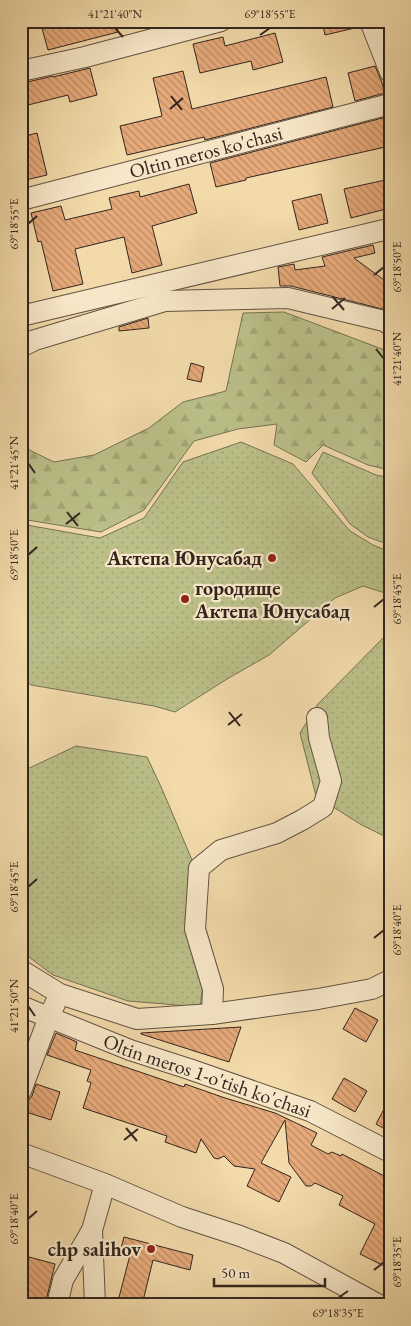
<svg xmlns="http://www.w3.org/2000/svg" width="411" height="1326" viewBox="0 0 411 1326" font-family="'EB Garamond',serif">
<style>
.grass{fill:url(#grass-dots);stroke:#777254}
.forest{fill:url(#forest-firs);stroke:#777254}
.building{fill:url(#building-back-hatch);stroke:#33251f}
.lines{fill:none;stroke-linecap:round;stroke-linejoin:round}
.minor-casing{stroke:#635242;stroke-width:22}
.minor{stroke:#f7e7c8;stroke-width:20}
.ticks{fill:none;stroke:#33251f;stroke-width:2}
.poi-dot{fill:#8f2418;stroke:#f7e7c8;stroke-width:2}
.labels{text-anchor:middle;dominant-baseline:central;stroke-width:4.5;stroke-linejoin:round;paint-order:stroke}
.street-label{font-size:20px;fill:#33251f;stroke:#f7e7c8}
.poi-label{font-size:20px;font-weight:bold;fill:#33251f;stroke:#f7e7c8;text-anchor:end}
.neatline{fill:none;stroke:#33251f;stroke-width:2}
.ticks-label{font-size:12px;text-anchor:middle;fill:#33251f}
</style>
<defs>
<pattern id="grass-dots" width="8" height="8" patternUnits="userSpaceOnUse" patternTransform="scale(1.25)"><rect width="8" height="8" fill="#bbbf88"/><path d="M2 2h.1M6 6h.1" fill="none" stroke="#a1a475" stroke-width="1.8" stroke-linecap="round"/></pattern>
<pattern id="forest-firs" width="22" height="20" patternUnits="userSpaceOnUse" patternTransform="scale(1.25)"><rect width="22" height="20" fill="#bbbf88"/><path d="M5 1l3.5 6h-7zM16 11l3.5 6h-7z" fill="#a1a475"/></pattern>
<pattern id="building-back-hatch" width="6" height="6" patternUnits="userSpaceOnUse" patternTransform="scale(1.25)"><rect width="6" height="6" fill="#e7aa7a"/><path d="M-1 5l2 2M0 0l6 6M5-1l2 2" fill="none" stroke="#bc8a63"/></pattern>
</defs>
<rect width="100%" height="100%" fill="#f2daaa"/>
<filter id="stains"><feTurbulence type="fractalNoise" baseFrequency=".004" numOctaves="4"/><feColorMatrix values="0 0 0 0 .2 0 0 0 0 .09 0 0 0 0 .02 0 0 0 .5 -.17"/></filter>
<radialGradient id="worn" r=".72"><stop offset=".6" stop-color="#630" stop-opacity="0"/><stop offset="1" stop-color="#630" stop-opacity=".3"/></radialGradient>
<g class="grass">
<path d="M241,442l52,22 57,67 23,14 17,7v47l-5,-6 -22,-7 -28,12 -66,57 -42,24 -52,33 -21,-6 -123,-21 -10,-8v-153l79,14 44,-20 39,-56z"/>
<path d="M323,452l53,23 14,3v67l-22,-8 -18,-13 -38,-51z"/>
<path d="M390,631v208l-30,-15 -44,-28 -16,-63 18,-29z"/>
<path d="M76,746l71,11 15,32 30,71 -7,59 18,66 -3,22 -72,-6 -75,-26 -32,-24v-179z"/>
</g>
<path class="forest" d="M284,312l106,40v118l-22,-5 -45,-20 -17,17 -32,-17 3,-21 -39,5 -44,12 -50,69 -43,22 -80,-13v-73l33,16 40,-7 55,-27 34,-26 43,-11 17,-78z"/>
<g class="building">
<path d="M40,21h76l2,11 -70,18z"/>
<path d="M322,21h36l1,6 -34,8z"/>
<path d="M275,33l8,29 -30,8 -2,-9 -51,12 -7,-29 30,-7 2,9z"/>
<path d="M375,66l6,14 4,13 -30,8 -7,-28z"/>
<path d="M90,68l7,27 -27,7 -2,-7 -40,10 -5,-22 30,-7v1z"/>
<path d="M183,71l9,38 134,-32 7,30 -128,33 -1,-3 -77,18 -7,-29 42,-10 -9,-38z"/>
<path d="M390,116v30l-144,32v2l-30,7 -6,-24z"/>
<path d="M37,133l10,42 -26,6v-44z"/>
<path d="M390,179v29l-39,10 -7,-29z"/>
<path d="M189,184l8,29 -45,13 10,39 -30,8 -8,-36 -49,12 8,35 -30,7 -12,-50 -3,1 -7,-29 30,-7 4,14 47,-11 -3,-11 30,-7 1,6z"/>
<path d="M321,194l7,29 -29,7 -7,-29z"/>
<path d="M373,245l2,8 -21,5 30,22 6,31 -99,-25h-11l-2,-19 16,-3 1,6 30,-4 -3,-9z"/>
<path d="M148,318l1,10 -30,3v-4z"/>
<path d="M191,363l13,4 -3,15 -14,-3z"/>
<path d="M355,1008l23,12 -12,22 -23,-13z"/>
<path d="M241,1027l-12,35 -88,-28v-1z"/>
<path d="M56,1033l21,9 -2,8 109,37 1,-3 40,14 50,15 42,20 -6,12 17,9 4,-2 9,4 1,-2 48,25v90l-30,-15 15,-30 -36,-19 4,-9 -28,-13 -4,3h-5l-17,-23 -4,-43 -24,43 30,14 -12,25 -32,-16 8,-17 -21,-3 -10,-10 -6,3 -4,-1 -13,-19 -5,14 -31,-11 2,-6 -84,-28 8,-25 -4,-2 4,-11 -44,-15z"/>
<path d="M344,1078l23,13 -12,21 -23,-13z"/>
<path d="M36,1084l24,8 -9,28 -28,-9 3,-9 3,-2 3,-4z"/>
<path d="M390,1098v34l-14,-8z"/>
<path d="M124,1237l69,18 -3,15 -37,-10 -11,45h-25l13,-50 -10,-3z"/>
<path d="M29,1257l26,7 -10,41h-24v-17z"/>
</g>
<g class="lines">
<g class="minor-casing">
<g id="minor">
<path d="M370,21l20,51"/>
<path d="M21,71l64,-14 136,-36"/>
<path id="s1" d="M21,200l369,-96"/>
<path d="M21,316l363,-86"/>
<path d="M21,347l14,-7 130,-39 123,-3 96,23 6,4"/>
<path d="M21,970l39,24 77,25 75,-5 106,-15 54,-10 18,-9"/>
<path id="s2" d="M21,1006l109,44 59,19 121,42 80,41"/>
<path d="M212,1014l1,-25 -18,-60 4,-61 22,-18 56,-17 25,-13 21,-13 8,-26 -12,-43 -2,-20"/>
<path d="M21,1091l28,-74 6,-13"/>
<path d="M21,1153l84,31 77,33 58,19 44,17 95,52"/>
<path d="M57,1305l6,-25 29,-50"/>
<path d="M95,1305l-3,-75 13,-46"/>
</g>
</g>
<use href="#minor" class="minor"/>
</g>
<path class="ticks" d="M115,28l8,9M260,35l10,-7M171,96l11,14M170,109l13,-11M28,224l9,-8M374,275l10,-8M333,297l11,13M332,309l13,-11M376,349l8,10M28,463l7,10M67,512l11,14M66,524l14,-11M28,555l9,-8M374,607l10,-8M229,712l11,14M228,725l14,-11M28,887l9,-8M374,938l10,-8M28,1006l7,10M126,1128l11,13M124,1140l14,-11M28,1219l9,-8M374,1270l10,-8M338,1298l10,-7"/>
<g class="poi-dot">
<circle cx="272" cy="558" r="5"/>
<circle cx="185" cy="599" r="5"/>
<circle cx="151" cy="1249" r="5"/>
</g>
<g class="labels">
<g class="street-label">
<text stroke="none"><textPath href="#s1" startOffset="191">Oltin meros ko'chasi</textPath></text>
<text stroke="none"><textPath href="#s2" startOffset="199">Oltin meros 1-o'tish ko'chasi</textPath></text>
</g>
<g class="poi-label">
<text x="262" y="558">Актепа Юнусабад</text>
<text x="195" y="588" text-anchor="start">городище<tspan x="195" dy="23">Актепа Юнусабад</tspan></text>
<text x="141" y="1249">chp salihov</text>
</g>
</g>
<rect width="411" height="1326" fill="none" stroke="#f2daaa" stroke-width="55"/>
<path d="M214 1278v8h111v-8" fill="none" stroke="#33251f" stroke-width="2.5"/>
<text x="221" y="1278" font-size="15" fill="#33251f" stroke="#f7e7c8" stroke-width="4" paint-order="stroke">50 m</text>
<rect x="28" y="28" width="356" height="1270" class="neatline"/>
<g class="ticks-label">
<text x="115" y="18">41°21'40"N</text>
<text x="270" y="18">69°18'55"E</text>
<text transform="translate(14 224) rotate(-90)" y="4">69°18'55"E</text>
<text transform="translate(397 267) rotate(-90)" y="4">69°18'50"E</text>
<text transform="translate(397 359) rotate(-90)" y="4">41°21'40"N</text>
<text transform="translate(14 463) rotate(-90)" y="4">41°21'45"N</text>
<text transform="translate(14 555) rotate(-90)" y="4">69°18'50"E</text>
<text transform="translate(397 599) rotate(-90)" y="4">69°18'45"E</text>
<text transform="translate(14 887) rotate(-90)" y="4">69°18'45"E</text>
<text transform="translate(397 930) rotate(-90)" y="4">69°18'40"E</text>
<text transform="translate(14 1006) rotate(-90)" y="4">41°21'50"N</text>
<text transform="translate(14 1219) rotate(-90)" y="4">69°18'40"E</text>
<text transform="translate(397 1262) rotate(-90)" y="4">69°18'35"E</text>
<text x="338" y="1317">69°18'35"E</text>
</g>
<rect width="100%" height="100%" filter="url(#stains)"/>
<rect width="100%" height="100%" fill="url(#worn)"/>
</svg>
